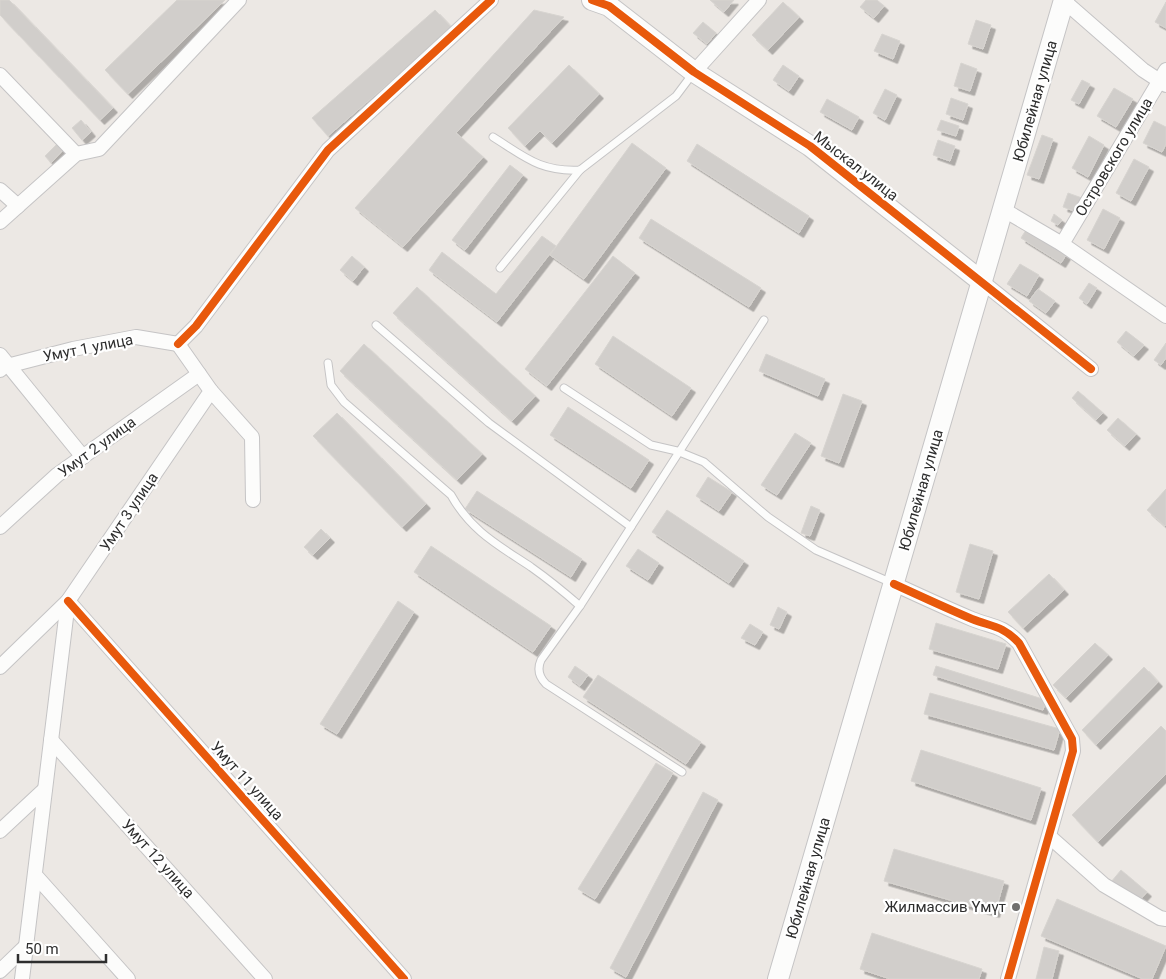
<svg xmlns="http://www.w3.org/2000/svg" width="1166" height="979" viewBox="0 0 1166 979" font-family="Roboto,sans-serif">
<style>
.building{fill:#d1cecb;stroke:#d7d4d0;filter:url(#shadow)}
.lines{fill:none;stroke-linecap:round;stroke-linejoin:round}
.lane-casing{stroke:#c5c4c5;stroke-width:9}
.street-casing{stroke:#c5c4c5;stroke-width:16}
.secondary-casing{stroke:#c5c4c5;stroke-width:22}
.lane{stroke:#fcfcfb;stroke-width:7}
.street{stroke:#fcfcfb;stroke-width:14}
.secondary{stroke:#fcfcfb;stroke-width:20}
.cycleway-casing{stroke:#fff;stroke-width:11}
.cycleway{stroke:#e8590c;stroke-width:8}
.poi-dot{fill:#706f6e;stroke:#fff;stroke-width:2}
.labels{text-anchor:middle;dominant-baseline:central;stroke-width:4.5;stroke-linejoin:round;paint-order:stroke}
.street-label{font-size:15px;fill:#2e2e2e;stroke:#fff}
.poi-label{font-size:15px;fill:#2e2e2e;stroke:#fff;text-anchor:end}
</style>
<defs>
<filter id="shadow"><feDropShadow dx="4.5" dy="4.5" stdDeviation="0" flood-color="#0004"/></filter>
</defs>
<rect width="100%" height="100%" fill="#ece8e4"/>
<g class="building">
<path d="M0,0h9l104,108 -13,12 -100,-105z"/>
<path d="M177,0h48l-97,94 -23,-24z"/>
<path d="M710,0h24l-10,12z"/>
<path d="M866,0h11l7,6 -10,12 -14,-11z"/>
<path d="M783,2l16,15 -31,33 -16,-15z"/>
<path d="M1166,2v26l-11,-6z"/>
<path d="M435,10l17,18 -124,108 -16,-18z"/>
<path d="M534,10l30,7 -108,116 27,24 -80,90 -48,-39z"/>
<path d="M976,20l15,5 -8,24 -15,-5z"/>
<path d="M703,22l13,11 -9,11 -14,-11z"/>
<path d="M882,34l18,7 -7,18 -19,-8z"/>
<path d="M961,63l16,6 -7,22 -16,-5z"/>
<path d="M569,65l30,29 -47,49 -12,-12 -15,15 -17,-18z"/>
<path d="M783,65l16,11 -10,15 -16,-11z"/>
<path d="M1082,80l8,4 -11,20 -8,-4z"/>
<path d="M1114,88l19,11 -17,28 -19,-11z"/>
<path d="M885,89l12,6 -12,25 -12,-7z"/>
<path d="M951,98l17,6 -5,16 -17,-6z"/>
<path d="M827,99l32,18 -7,13 -32,-18z"/>
<path d="M81,120l10,12 -9,8 -10,-12z"/>
<path d="M941,120l18,6 -3,10 -19,-6z"/>
<path d="M1154,121l12,6v17l-4,8 -19,-9z"/>
<path d="M1042,135l11,4 -14,40 -12,-4z"/>
<path d="M1089,136l15,9 -16,32 -16,-9z"/>
<path d="M938,140l17,6 -5,15 -17,-6z"/>
<path d="M632,143l34,25 -82,111 -34,-24z"/>
<path d="M57,144l6,6 -12,13 -6,-7z"/>
<path d="M697,144l112,72 -10,17 -112,-72z"/>
<path d="M1134,159l15,8 -18,34 -15,-8z"/>
<path d="M510,165l13,10 -58,75 -13,-10z"/>
<path d="M1068,193l14,5 -5,14 -14,-5z"/>
<path d="M1103,209l17,9 -16,31 -17,-9z"/>
<path d="M1054,214l8,6 -4,5 -7,-4z"/>
<path d="M651,219l110,69 -12,19 -110,-69z"/>
<path d="M1026,230l40,25 -5,8 -40,-25z"/>
<path d="M542,236l14,10 -59,76 -68,-52 13,-18 54,42z"/>
<path d="M352,256l12,11 -11,14 -13,-11z"/>
<path d="M613,256l22,17 -88,113 -22,-17z"/>
<path d="M1020,264l19,11 -12,21 -20,-12z"/>
<path d="M1089,283l8,5 -10,16 -8,-6z"/>
<path d="M417,287l118,109 -23,25 -119,-108z"/>
<path d="M1038,289l17,12 -9,12 -17,-12z"/>
<path d="M1126,331l18,14 -10,11 -17,-14z"/>
<path d="M613,336l78,52 -19,28 -77,-52z"/>
<path d="M1166,343v15l-5,7 -7,-5z"/>
<path d="M364,344l118,110 -25,26 -117,-109z"/>
<path d="M766,354l59,25 -7,17 -59,-25z"/>
<path d="M1078,391l25,22 -7,7 -24,-22z"/>
<path d="M843,394l19,7 -23,62 -18,-7z"/>
<path d="M568,407l81,53 -18,28 -81,-53z"/>
<path d="M337,413l89,91 -24,23 -89,-91z"/>
<path d="M1118,418l18,16 -11,12 -18,-16z"/>
<path d="M795,433l16,10 -34,52 -16,-10z"/>
<path d="M708,477l24,15 -13,19 -23,-15z"/>
<path d="M1166,489v36l-1,1 -18,-16z"/>
<path d="M477,491l105,68 -11,18 -106,-68z"/>
<path d="M811,506l9,4 -10,26 -9,-3z"/>
<path d="M667,510l77,51 -15,22 -77,-51z"/>
<path d="M321,529l9,9 -17,17 -9,-8z"/>
<path d="M970,544l23,7 -14,48 -23,-7z"/>
<path d="M431,546l120,80 -18,26 -119,-80z"/>
<path d="M638,549l21,14 -11,17 -22,-14z"/>
<path d="M1049,574l15,16 -41,38 -15,-16z"/>
<path d="M398,601l16,11 -77,122 -17,-10z"/>
<path d="M778,607l9,5 -8,17 -9,-4z"/>
<path d="M936,623l70,21 -8,25 -69,-20z"/>
<path d="M750,624l13,8 -8,13 -14,-7z"/>
<path d="M1095,643l13,12 -42,43 -13,-13z"/>
<path d="M575,666l13,9 -8,11 -12,-9z"/>
<path d="M936,666l110,34 -3,10 -110,-35z"/>
<path d="M1144,667l14,15 -62,63 -14,-15z"/>
<path d="M598,675l103,67 -15,22 -103,-67z"/>
<path d="M930,693l130,36 -6,21 -130,-36z"/>
<path d="M1161,726l5,5v43l-68,68 -26,-27z"/>
<path d="M921,750l120,38 -10,32 -120,-39z"/>
<path d="M656,763l17,10 -78,126 -17,-10z"/>
<path d="M703,792l15,8 -92,177 -16,-9z"/>
<path d="M894,849l110,32 -9,32 -111,-32z"/>
<path d="M1121,870l26,22 -10,11 -26,-21z"/>
<path d="M1057,899l109,47 -14,33h-9l-102,-43z"/>
<path d="M872,933l110,36 -3,10h-89l-30,-10z"/>
<path d="M1044,947l15,4 -7,28h-16z"/>
</g>
<g class="lines">
<g class="lane-casing">
<g id="lane">
<path d="M493,137c32,20 47,35 87,33l96,-74 18,-24"/>
<path d="M500,268l80,-98"/>
<path d="M376,325l113,98 142,104"/>
<path d="M328,363l3,22 13,17 107,93c20,36 47,50 80,72 17,12 33,25 49,39"/>
<path d="M564,388l87,57 26,6 27,11 64,55 48,33 76,33"/>
<path d="M682,772l-136,-88c-7,-7 -9,-15 -5,-24l39,-54 184,-286"/>
</g>
</g>
<g class="street-casing">
<g id="street">
<path d="M1064,1l79,69 23,15"/>
<path d="M694,72l65,-72"/>
<path d="M0,75l76,79"/>
<path d="M0,190l18,16"/>
<path d="M1004,210l58,34 104,72"/>
<path d="M0,222l76,-68 23,-5 140,-149"/>
<path d="M1062,244l104,-174"/>
<path d="M981,281l110,88"/>
<path d="M178,344l18,-18 132,-176 163,-150"/>
<path d="M0,355l83,102"/>
<path d="M0,370l3,-3 70,-18 63,-12 42,7"/>
<path d="M211,391l41,46 1,63"/>
<path d="M0,527l57,-52 142,-101"/>
<path d="M894,584c26,12 52,24 78,35 20,8 30,6 47,24l53,96 1,12 -65,228"/>
<path d="M68,601l336,378"/>
<path d="M0,667l68,-66 143,-210 -33,-47"/>
<path d="M51,740l214,239"/>
<path d="M0,831l45,-42"/>
<path d="M1050,837l54,48 56,33 6,1"/>
<path d="M35,875l93,104"/>
<path d="M0,971l26,-25"/>
<path d="M22,979l46,-378"/>
</g>
</g>
<g class="secondary-casing">
<g id="secondary">
<path d="M592,0l17,6 85,66 116,74 171,135"/>
<path d="M778,979l286,-979"/>
</g>
</g>
<use href="#lane" class="lane"/>
<use href="#street" class="street"/>
<use href="#secondary" class="secondary"/>
<g class="cycleway-casing">
<g id="cycleway">
<path d="M592,0l17,6 85,66 116,74 281,223"/>
<path d="M178,344l18,-18 132,-176 163,-150"/>
<path d="M894,584c26,12 52,24 78,35 20,8 30,6 47,24l53,96 1,12 -65,228"/>
<path d="M68,601l336,378"/>
</g>
</g>
<use href="#cycleway" class="cycleway"/>
</g>
<circle class="poi-dot" cx="1016" cy="907" r="5"/>
<g class="labels">
<g class="street-label">
<text transform="translate(1035 101) rotate(-74)">Юбилейная улица</text>
<text transform="translate(1114 157) rotate(-59)">Островского улица</text>
<text transform="translate(856 166) rotate(38)">Мыскал улица</text>
<text transform="translate(88 348) rotate(-11)">Умут 1 улица</text>
<text transform="translate(97 447) rotate(-36)">Умут 2 улица</text>
<text transform="translate(921 490) rotate(-74)">Юбилейная улица</text>
<text transform="translate(129 512) rotate(-56)">Умут 3 улица</text>
<text transform="translate(247 781) rotate(48)">Умут 11 улица</text>
<text transform="translate(158 859) rotate(48)">Умут 12 улица</text>
<text transform="translate(808 878) rotate(-74)">Юбилейная улица</text>
</g>
<g class="poi-label">
<text x="1006" y="907">Жилмассив Үмүт</text>
</g>
</g>
<path d="M18 954v8h88v-8" fill="none" stroke="#2e2e2e" stroke-width="2.5"/>
<text x="25" y="954" font-size="15" fill="#2e2e2e" stroke="#ffffff" stroke-width="4" paint-order="stroke">50 m</text>
</svg>
